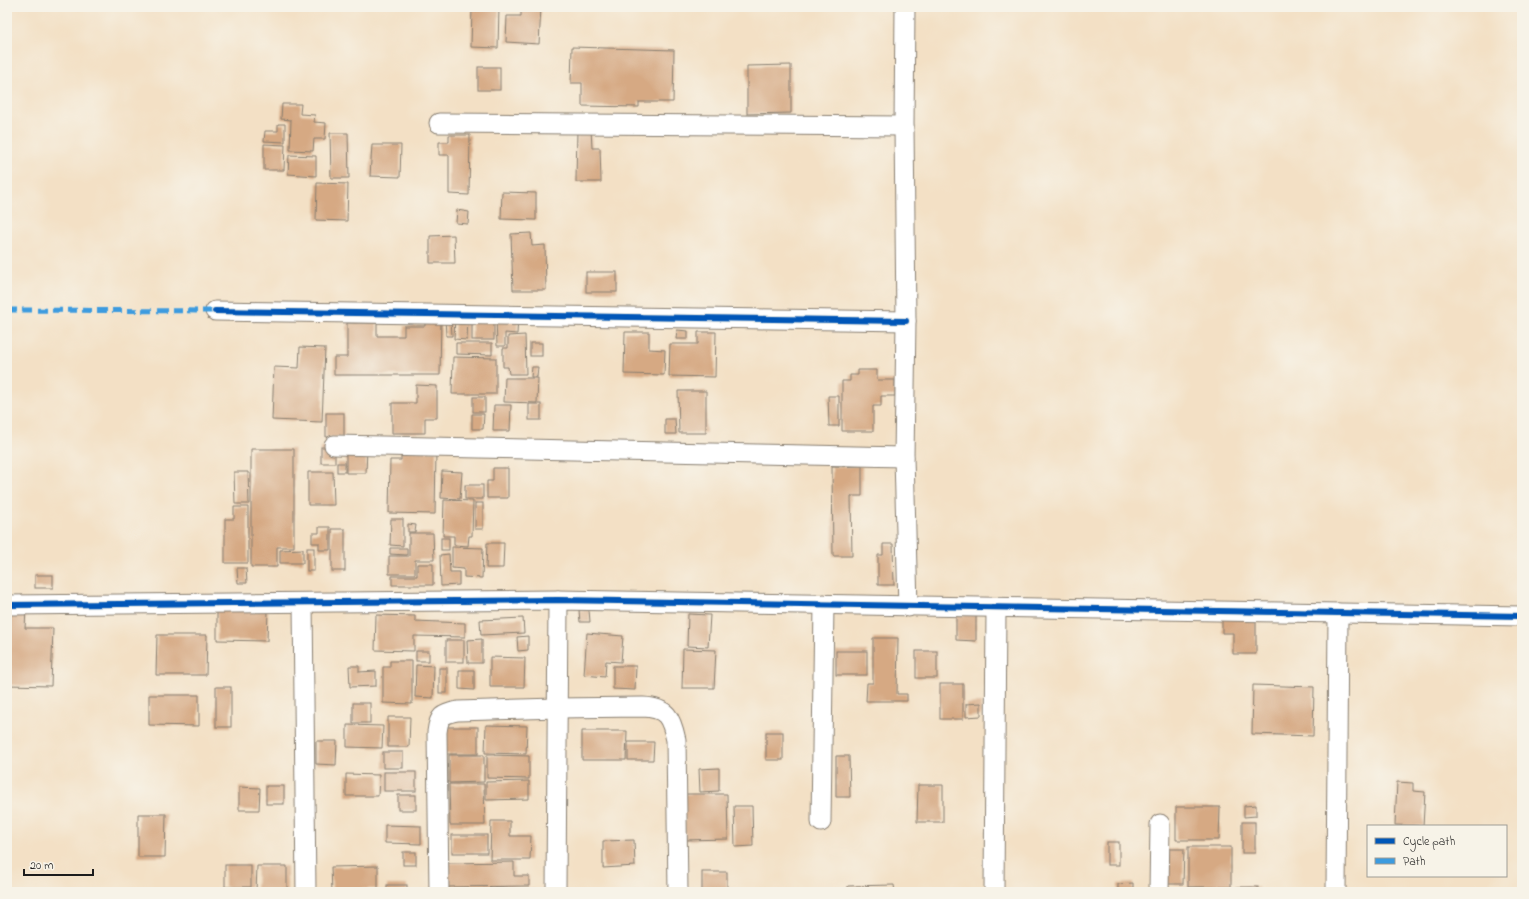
<svg xmlns="http://www.w3.org/2000/svg" width="1529" height="899" viewBox="0 0 1529 899" font-family="'Indie Flower',sans-serif">
<style>
.building{fill:#d6a983}
.lines{fill:none;stroke-linecap:round;stroke-linejoin:round}
.minor-casing{stroke:#887e70;stroke-width:21}
.minor{stroke:#fff;stroke-width:19}
.quiet{stroke:#3c9bdf;stroke-width:5;stroke-dasharray:10 5;stroke-linecap:butt}
.cycleway-casing{stroke:#f7f3e8;stroke-width:8}
.cycleway{stroke:#0057b8;stroke-width:6}
</style>
<rect width="100%" height="100%" fill="#f7f3e8"/>
<filter id="ink" filterUnits="userSpaceOnUse"><feTurbulence type="fractalNoise" baseFrequency=".025" numOctaves="2"/><feDisplacementMap in="SourceGraphic" scale="8" xChannelSelector="R" yChannelSelector="G"/><feConvolveMatrix kernelMatrix="1 2 1 2 8 2 1 2 1" color-interpolation-filters="sRGB"/></filter>
<filter id="wash" filterUnits="userSpaceOnUse"><feTurbulence type="fractalNoise" baseFrequency=".012" numOctaves="4" result="noise"/><feDisplacementMap in="SourceGraphic" scale="16" xChannelSelector="R" yChannelSelector="G"/><feGaussianBlur stdDeviation="0.9" result="paint"/><feColorMatrix in="noise" values="0 0 0 0 0 0 0 0 0 0 0 0 0 0 0 0 0 1.4 0 .05"/><feComposite in="paint" operator="in"/></filter>
<g filter="url(#wash)">
<rect width="100%" height="100%" fill="#f3e0c5"/>
<g id="blocks">
<g class="building">
<path d="M472,7h27l-1,41 -27,-1z"/>
<path d="M521,7h20l-2,37 -33,-2 1,-26h14z"/>
<path d="M572,47l102,3 -1,52h-34v5l-57,-1v-23h-11z"/>
<path d="M791,65v48l-44,1v-48z"/>
<rect x="478" y="67" width="22" height="23"/>
<path d="M282,104h19l-1,10 15,1 -1,7 12,1 -1,16h-11l-1,12 -23,-1 1,-30 -10,-1z"/>
<path d="M278,124h7v18l-21,-1 1,-10h13z"/>
<path d="M577,129h14l1,19h8l1,34h-25z"/>
<path d="M330,133h18l1,45h-18z"/>
<path d="M449,135h21l-1,60 -20,-1v-39h-10v-13h10z"/>
<path d="M264,144l21,1 -1,25h-20z"/>
<path d="M372,145h29l-1,32 -30,-1z"/>
<path d="M289,155l27,1v20l-28,-2z"/>
<path d="M317,183l31,1 -1,37 -31,-1z"/>
<path d="M502,192l34,1v27l-35,-1z"/>
<path d="M457,210l12,2 -1,12 -12,-1z"/>
<path d="M531,233l1,13 13,-1 1,45h-33l-2,-56z"/>
<path d="M454,235l1,28h-25v-27z"/>
<rect x="586" y="272" width="31" height="20"/>
<path d="M455,315l13,1 -1,24 -13,-1z"/>
<rect x="472" y="315" width="22" height="25"/>
<path d="M496,317h22l-1,17 -12,-1v13h-8z"/>
<path d="M425,318h16l-1,57h-106v-18h13v-34h30v13h27v-10h21z"/>
<path d="M445,318h6l1,18h-6z"/>
<path d="M677,330l11,1v8h-12z"/>
<path d="M625,332h24v17l16,1 -1,25 -40,-1z"/>
<path d="M698,332h18l-1,45 -46,-1 1,-32h28z"/>
<path d="M525,335l1,39h-17l-1,-7h-5v-19h5v-12z"/>
<path d="M456,343h36v12l-36,-1z"/>
<rect x="530" y="343" width="12" height="13"/>
<path d="M300,347l25,1 -3,74 -50,-2 2,-53 25,1z"/>
<path d="M453,357l43,1v36h-44z"/>
<path d="M532,367h6l-1,10h-6z"/>
<path d="M858,370h19v10h18v16h-14v10h-8v25h-31v-50h8v-6h8z"/>
<path d="M505,378h33l-1,25 -33,-1z"/>
<path d="M416,385l21,1v32h-12v15h-33v-30h24z"/>
<path d="M678,391h28v42h-27z"/>
<path d="M828,396h11v30h-10z"/>
<rect x="473" y="397" width="12" height="15"/>
<rect x="529" y="404" width="12" height="16"/>
<path d="M494,405h17l-1,26h-17z"/>
<rect x="326" y="413" width="18" height="24"/>
<path d="M472,414h12l-1,15h-11z"/>
<path d="M665,419h10l1,15h-11z"/>
<rect x="321" y="447" width="14" height="16"/>
<path d="M251,449h43v98h-17v20h-26z"/>
<path d="M346,449h21l-1,24h-20z"/>
<path d="M401,451h35l-1,63 -46,-1 1,-53h11z"/>
<rect x="337" y="463" width="8" height="9"/>
<path d="M862,466v30h-11l1,60h-19l-1,-89z"/>
<path d="M493,468h15v30h-21v-17h6z"/>
<path d="M442,471l20,1 -2,27 -19,-1z"/>
<path d="M234,472h14l1,32h-14z"/>
<path d="M308,472h25l1,33h-26z"/>
<rect x="465" y="485" width="18" height="14"/>
<path d="M444,500l29,1 -1,35h-3l-1,10 -14,-1v-9h-11z"/>
<rect x="475" y="503" width="8" height="26"/>
<path d="M234,507h14v56h-23v-44h9z"/>
<path d="M391,519h12v27l-13,-1z"/>
<path d="M408,524l8,1 -1,7h-7z"/>
<path d="M319,527h11v23h-11v-7h-7v-10h7z"/>
<rect x="332" y="529" width="13" height="42"/>
<path d="M409,533h24l1,27h-19v14h-26v-18h20z"/>
<rect x="441" y="538" width="8" height="12"/>
<path d="M487,543h17l-1,25h-17z"/>
<path d="M883,544h10l1,41h-16v-30h5z"/>
<path d="M452,547l31,1 -1,30 -18,-1v-8l-12,-1z"/>
<rect x="307" y="548" width="7" height="23"/>
<path d="M390,548h17v7l-17,-1z"/>
<path d="M303,549v14h-23v-13z"/>
<path d="M449,554l1,18h9v13l-18,1 -1,-31z"/>
<path d="M417,564h16v21h-41v-9h25z"/>
<path d="M237,568h9l1,15h-9z"/>
<rect x="35" y="575" width="18" height="13"/>
<path d="M7,609h19l-1,19h28l-2,58 -44,-1z"/>
<path d="M217,610h51l-1,31 -50,-1z"/>
<path d="M579,610h10l1,12h-10z"/>
<path d="M688,614l22,1 -2,32 -21,-1z"/>
<path d="M376,615l39,1v5l50,2v14l-51,-1v15l-39,-1z"/>
<path d="M956,615h20v26l-20,-1z"/>
<path d="M1222,615h34v39h-23v-21h-11z"/>
<path d="M523,618l1,15 -43,2 -1,-15z"/>
<path d="M587,633l36,3 -2,26 -15,-1 -1,16 -21,-2z"/>
<path d="M157,635h50l-1,40h-50z"/>
<path d="M528,636v14l-10,1 -1,-14z"/>
<path d="M873,638h25l-1,56h10v7h-41l1,-18h6z"/>
<path d="M482,639v24h-14l-1,-23z"/>
<rect x="446" y="640" width="18" height="22"/>
<path d="M683,649l33,1 -2,38h-32z"/>
<rect x="416" y="651" width="13" height="10"/>
<rect x="836" y="651" width="31" height="24"/>
<rect x="916" y="651" width="21" height="27"/>
<path d="M490,657l35,1 -1,29h-34z"/>
<path d="M390,661h22v43l-29,-1v-36h7z"/>
<path d="M416,665l18,1 -1,32 -18,-1z"/>
<path d="M349,666h10v6l17,-1v15l-26,1z"/>
<path d="M613,666h23l-1,24 -22,-1z"/>
<rect x="439" y="668" width="8" height="25"/>
<path d="M459,670h15v20l-15,-1z"/>
<rect x="940" y="684" width="23" height="35"/>
<path d="M1253,685l61,2 -1,49 -61,-2z"/>
<rect x="216" y="687" width="15" height="40"/>
<path d="M149,695h50v31l-50,-1z"/>
<rect x="353" y="703" width="17" height="20"/>
<path d="M981,703v13l-15,1v-13z"/>
<path d="M388,717h22l-1,30h-21z"/>
<path d="M347,725l36,1 -1,22 -35,-1z"/>
<path d="M486,725l41,1 -1,28 -41,-1z"/>
<rect x="443" y="727" width="35" height="27"/>
<path d="M582,731h45l-1,29h-44z"/>
<rect x="766" y="732" width="17" height="28"/>
<path d="M316,741h21l-1,24 -20,-1z"/>
<path d="M628,742h26l-1,18h-25z"/>
<rect x="383" y="752" width="20" height="16"/>
<path d="M449,755h35v27l-35,1z"/>
<path d="M487,755l42,1v23l-42,-1z"/>
<path d="M836,756h13l1,41h-14z"/>
<path d="M719,768v23l-19,1 -1,-23z"/>
<rect x="384" y="772" width="32" height="19"/>
<path d="M346,774l33,1 -1,21h-32z"/>
<path d="M529,781v18l-43,1v-18z"/>
<path d="M1397,782l16,1v8l12,1 -2,34 -28,-1z"/>
<path d="M449,784h35l1,41h-35z"/>
<path d="M918,785h25v37h-26z"/>
<rect x="266" y="786" width="18" height="18"/>
<path d="M239,787l21,1 -1,22h-20z"/>
<path d="M684,794h43l1,45 -43,1z"/>
<rect x="398" y="795" width="18" height="15"/>
<path d="M1256,805v11l-12,1v-11z"/>
<path d="M734,806h18l1,40 -18,1z"/>
<path d="M1176,807h44l-1,33h-43z"/>
<path d="M138,814h28l-1,43h-27z"/>
<path d="M491,821h19v15h21l-1,24h-40z"/>
<rect x="1242" y="822" width="13" height="31"/>
<path d="M385,825l36,1v18l-36,-1z"/>
<rect x="452" y="835" width="35" height="18"/>
<path d="M634,840l1,26 -32,2v-27z"/>
<rect x="1107" y="842" width="12" height="23"/>
<rect x="1188" y="847" width="43" height="40"/>
<path d="M1166,849h18l-1,35h-17z"/>
<rect x="403" y="852" width="13" height="13"/>
<path d="M514,862v14h15v10l-82,1v-24z"/>
<rect x="225" y="865" width="26" height="22"/>
<path d="M257,866h30v26h-31z"/>
<path d="M378,866v23h-24v3h-22l-1,-25z"/>
<rect x="702" y="872" width="25" height="20"/>
<path d="M1133,883v9h-15v-8z"/>
<rect x="387" y="885" width="20" height="7"/>
<path d="M894,885l1,7h-47v-6z"/>
<rect x="1237" y="887" width="21" height="5"/>
<rect x="1166" y="888" width="38" height="4"/>
<rect x="483" y="889" width="51" height="3"/>
<path d="M481,890v2h-34v-1z"/>
</g>
</g>
</g>
<g filter="url(#ink)">
<use href="#blocks" fill-opacity="0" stroke="#887e70" stroke-width="1"/>
<g class="lines">
<g class="minor-casing">
<g id="minor">
<path d="M905,7l-1,119 2,195 -2,136 4,150"/>
<path d="M439,123l465,3"/>
<path d="M215,311l691,10"/>
<path d="M334,445l570,12"/>
<path d="M303,603l3,289"/>
<path d="M7,605l551,-5 964,16"/>
<path d="M821,822l3,-218"/>
<path d="M439,892l-2,-160c2,-16 5,-18 21,-21l98,-3 87,-1c24,1 28,10 33,33l2,152"/>
<path d="M556,892l2,-292"/>
<path d="M994,892l2,-284"/>
<path d="M1159,892l1,-68"/>
<path d="M1336,892l2,-279"/>
</g>
</g>
<use href="#minor" class="minor"/>
<path class="quiet" d="M7,310l208,1"/>
<g class="cycleway-casing">
<g id="cycleway">
<path d="M215,311l691,10"/>
<path d="M7,605l551,-5 964,16"/>
</g>
</g>
<use href="#cycleway" class="cycleway"/>
</g>
</g>
<rect width="1529" height="899" fill="none" stroke="#f7f3e8" stroke-width="24"/>
<rect x="1367" y="825" width="140" height="52" fill="#f7f3e8" stroke="#9f9d96"/>
<rect x="1375" y="838" width="20" height="6" fill="#0057b8" stroke="#9f9d96"/>
<text x="1403" y="845" font-size="12" fill="#1c1c1c">Cycle path</text>
<rect x="1375" y="858" width="20" height="6" fill="#3c9bdf" stroke="#9f9d96"/>
<text x="1403" y="865" font-size="12" fill="#1c1c1c">Path</text>
<path d="M24 869v6h69v-6" fill="none" stroke="#1c1c1c" stroke-width="2"/>
<text x="30" y="869" font-size="12" fill="#1c1c1c" stroke="#f7f3e8" stroke-width="3" paint-order="stroke">20 m</text>
</svg>
